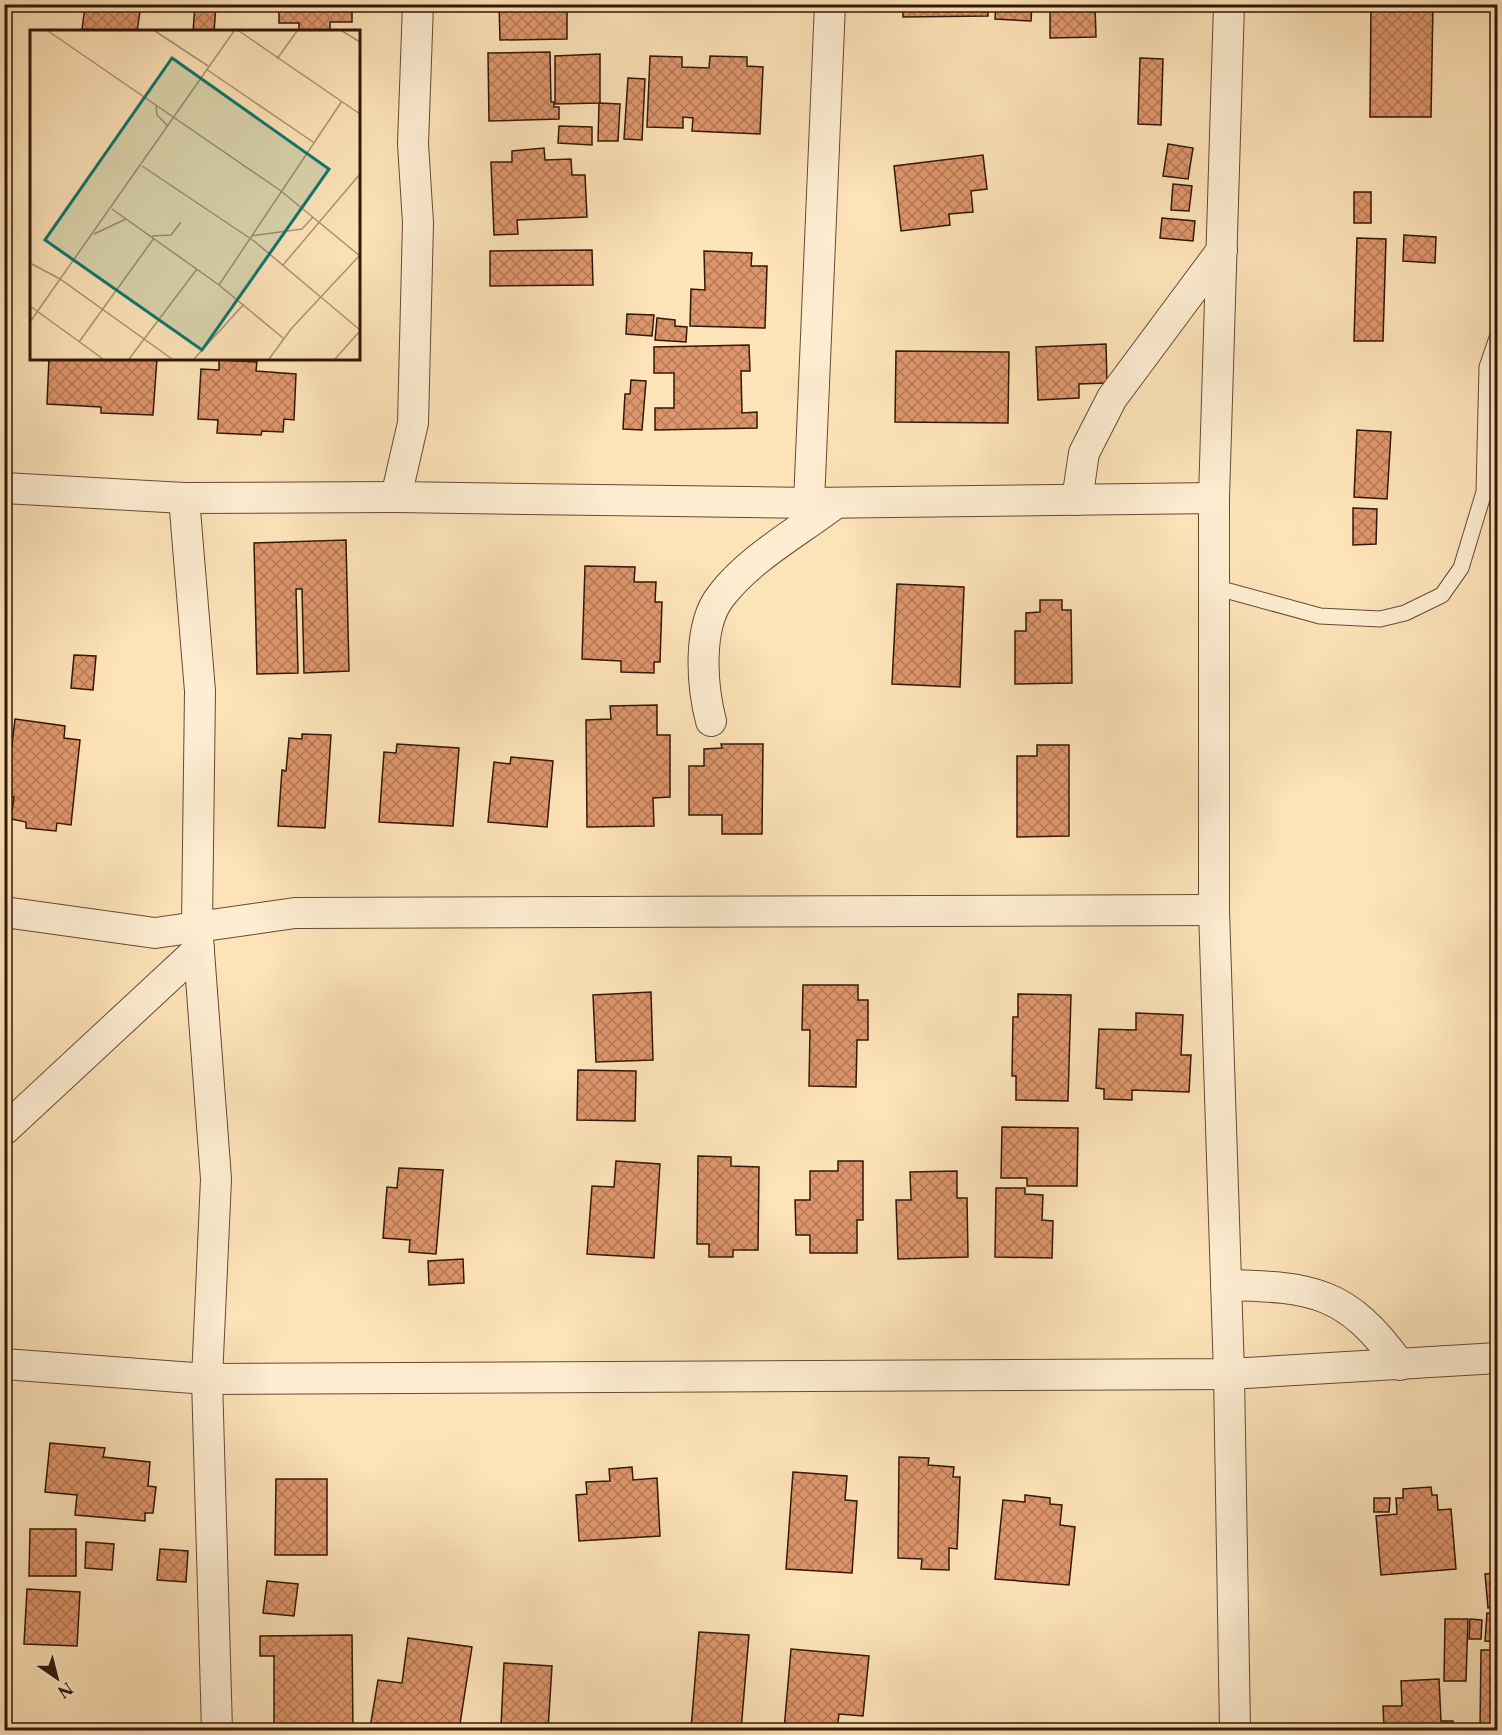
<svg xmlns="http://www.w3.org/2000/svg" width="1502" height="1735" viewBox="0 0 1502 1735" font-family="'Libre Caslon Text',serif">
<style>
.building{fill:url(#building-cross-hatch);stroke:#341708;stroke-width:1.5}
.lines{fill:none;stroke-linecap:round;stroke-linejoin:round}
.lane-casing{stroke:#664a34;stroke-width:17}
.street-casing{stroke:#664a34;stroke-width:32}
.lane{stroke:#feedd1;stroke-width:15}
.street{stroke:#feedd1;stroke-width:30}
.inset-road{fill:none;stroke:#ad9172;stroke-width:1.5}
.view{fill:#0f766e;fill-opacity:0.15;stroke:#0f766e;stroke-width:3}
.inset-edge{fill:none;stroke:#341708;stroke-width:3}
</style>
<defs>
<pattern id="building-cross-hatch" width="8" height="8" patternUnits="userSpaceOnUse" patternTransform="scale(1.5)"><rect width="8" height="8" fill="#de966c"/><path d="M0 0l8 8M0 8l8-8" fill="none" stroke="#b57957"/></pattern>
</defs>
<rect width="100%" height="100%" fill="#fde3b8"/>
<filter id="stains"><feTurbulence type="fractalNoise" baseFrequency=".00333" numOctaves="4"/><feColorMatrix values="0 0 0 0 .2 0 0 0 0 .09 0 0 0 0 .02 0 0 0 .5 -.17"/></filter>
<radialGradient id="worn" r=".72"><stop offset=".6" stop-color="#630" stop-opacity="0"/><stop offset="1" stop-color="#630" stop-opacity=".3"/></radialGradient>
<g class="building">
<path d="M80,4h61l-4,28 -55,-3 3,-22z"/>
<path d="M195,4l21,1 -2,27h-21z"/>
<path d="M279,4h73v18h-22v10h-31v-9h-20z"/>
<path d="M499,4h68v35l-67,1z"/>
<path d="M903,4h85v12l-85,1z"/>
<path d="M996,4h36l-1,17 -36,-2z"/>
<path d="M1095,4l1,33 -46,1v-33z"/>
<path d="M1371,4h62l-2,113h-61z"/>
<path d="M550,52l1,50h3v5h5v12l-70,2 -1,-68z"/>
<path d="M600,54v49l-45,1v-48z"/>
<path d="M650,56l32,1v10l27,1 1,-12 37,1v9l16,1 -3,67 -68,-3 1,-13 -10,-1v11l-36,-1z"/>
<path d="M1140,58l23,1 -2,66 -23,-1z"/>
<path d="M628,78l17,1 -3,61 -18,-1z"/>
<path d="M599,103l21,1 -2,37h-20z"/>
<path d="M559,126l33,1v18l-34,-2z"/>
<path d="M1168,144l25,4 -5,31 -25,-3z"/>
<path d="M544,148l1,12 26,-1 1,16h13l2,42 -70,3 1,14 -24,1 -3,-73h21v-11z"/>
<path d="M983,155l4,34 -16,2 2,21 -24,2 1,11 -49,6 -7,-65z"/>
<path d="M1173,184l19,2 -3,25 -18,-1z"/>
<rect x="1354" y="192" width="17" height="31"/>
<path d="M1162,218l33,3 -2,20 -33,-3z"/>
<path d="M1404,235l32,2 -1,26 -32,-2z"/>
<path d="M1357,238l29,1 -3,102h-29z"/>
<path d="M592,250l1,35 -103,1v-35z"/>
<path d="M704,251l48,2 -1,13h16l-2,62 -75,-2 1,-37 14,1z"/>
<path d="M627,314l27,1 -2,21 -26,-2z"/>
<path d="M657,318l18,2v6l12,1 -1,15 -31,-2z"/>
<path d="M1106,344l1,39 -28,1v14l-41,2 -2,-53z"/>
<path d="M749,345l1,26h-9l1,42 15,-1v16l-102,2v-22h19v-35h-20v-26z"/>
<path d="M896,351l113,1 -1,71 -113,-1z"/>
<path d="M49,358h108l-4,57 -52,-2v-6l-54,-3z"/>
<path d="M219,360l38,2 -1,9 40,3 -2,46 -10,-1 -1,13 -21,-1 -1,4 -44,-2 1,-13 -20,-1 3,-50 18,1z"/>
<path d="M631,380l15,1 -4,49 -19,-1 2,-35h5z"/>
<path d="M1357,430l34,2 -4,67 -33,-2z"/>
<path d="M1353,508l24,1 -1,35 -23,1z"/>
<path d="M346,540l3,131 -45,2 -2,-84h-6l2,84 -41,1 -3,-131z"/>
<path d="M585,566l50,1 -1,15h22l-1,20h7l-2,60h-6v11l-33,-1v-11l-39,-2z"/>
<path d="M897,584l67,3 -4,100 -68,-3z"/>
<path d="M1040,600h22v10h9l1,73 -57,1v-53h11v-18l14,-1z"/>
<path d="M74,655l22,1 -3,34 -22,-2z"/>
<path d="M657,705v30h13v62l-17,1 1,28 -67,1 -1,-107 25,-1 -1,-13z"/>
<path d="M15,719l50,7 -1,12 16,2 -9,85 -14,-2 -1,8 -30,-3v-6l-15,-3 3,-22 -8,-1z"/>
<path d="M302,734l29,1 -6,93 -47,-2 4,-56 4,1 3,-33 13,1z"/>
<path d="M397,744l62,4 -6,78 -74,-4 5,-70 12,1z"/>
<path d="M721,744h42l-1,90h-40v-19h-33v-49h15v-17l18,-1z"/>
<path d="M1037,745h32v91l-52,1v-81h20z"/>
<path d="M511,757l42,4 -6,66 -59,-5 6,-60 16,2z"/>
<path d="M4,840l5,1 -4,23h-1z"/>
<path d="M803,985h55v15h10v40h-11l-1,47 -47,-1 1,-56h-8z"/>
<path d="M651,992l2,68 -57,2 -3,-67z"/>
<path d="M1018,994l53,1 -3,106 -52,-1v-24h-4l1,-59h5z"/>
<path d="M1136,1013l47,2 -2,40h10l-2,37 -57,-2v10l-28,-1v-10l-8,-1 3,-59 37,1z"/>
<path d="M578,1070l58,1 -1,50 -58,-1z"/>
<path d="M1002,1127l76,1 -1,58h-50v-8h-26z"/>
<path d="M698,1156l33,1v9l28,1 -1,83h-25v7h-24v-13h-12z"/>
<path d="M616,1161l44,3 -6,94 -67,-4 5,-68 22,1z"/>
<path d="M838,1161h25v59h-6v33h-47v-18h-14l-1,-35h15v-29h28z"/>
<path d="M399,1168l44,2 -7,84 -27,-2 1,-12 -27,-2 4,-51 10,1z"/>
<path d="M957,1171v27h10l1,59 -70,2 -2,-59h15l-1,-28z"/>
<path d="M996,1188h29v6l18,1 -1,25 11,1 -1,37 -57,-1z"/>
<path d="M463,1259l1,24 -35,2 -1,-24z"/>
<path d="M50,1443l55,5 -2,9 47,5 -2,24 8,1 -3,26h-8v8l-70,-6 2,-20 -32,-3z"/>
<path d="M899,1457l30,1 -1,7 26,2 -1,10h7l-3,72 -8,-1v22l-28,-1 1,-10 -24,-1z"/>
<path d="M632,1467l1,13 24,-2 3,58 -81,5 -3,-46 11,-1 -1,-12 24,-1 -1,-12z"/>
<path d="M793,1472l54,4 -2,24 12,1 -5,72 -66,-4z"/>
<path d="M276,1479h51v76h-52z"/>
<path d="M1431,1487l1,8h5l1,15 13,-1 5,60 -75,6 -5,-59 21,-2 -1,-16h7v-9z"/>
<path d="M1025,1495l25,3v6l12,1 -2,20 15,2 -6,58 -74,-6 8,-79 22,2z"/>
<path d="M1374,1498h16l-1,14h-15z"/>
<path d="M30,1529h46v47h-47z"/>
<path d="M86,1542l28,2 -2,26 -27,-2z"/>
<path d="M160,1549l28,2 -2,31 -29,-2z"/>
<path d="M1498,1573v34l-10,1 -3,-34z"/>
<path d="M267,1581l31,3 -4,32 -31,-3z"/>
<path d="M27,1589l53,3 -3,54 -53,-2z"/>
<path d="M1487,1613l11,1v28l-13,-1z"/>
<path d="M1445,1619h23l-2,62h-22z"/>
<path d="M1470,1619l12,1 -1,19h-12z"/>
<path d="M699,1632l50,3 -8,95 -50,-1z"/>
<path d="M352,1635l1,95h-79v-74h-14v-20z"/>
<path d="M408,1638l64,9 -13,83 -89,-2 8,-48 24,3z"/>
<path d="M791,1649l78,7 -6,60 -24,-2 -2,16h-53z"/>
<path d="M1481,1650h17v80h-18z"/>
<path d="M504,1663l48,3 -4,64 -47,-3z"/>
<path d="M1439,1679l2,42h12l1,9h-86l16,-2 -1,-22h19l-1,-25z"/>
</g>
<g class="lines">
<g class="lane-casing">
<path id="lane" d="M1214,587l106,29 60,3 25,-6 37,-18 19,-27 23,-76 3,-125 11,-32"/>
</g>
<g class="street-casing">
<g id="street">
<path d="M1229,4l-15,494v412l15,464 6,356"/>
<path d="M4,488l180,10 212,-1 413,6 405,-5"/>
<path d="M396,497l17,-74 5,-200 -5,-79 5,-140"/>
<path d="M184,498l16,193 -3,234 19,254 -9,200 10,351"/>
<path d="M1077,500l7,-47 28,-55 110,-148"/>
<path d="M809,503l21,-499"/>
<path d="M711,721c-9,-34 -14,-95 10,-125 29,-38 77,-64 115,-93"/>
<path d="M4,912l151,21 140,-20 919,-3"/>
<path d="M4,1130l195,-181"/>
<path d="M1226,1285c87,2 121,6 174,80"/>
<path d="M4,1364l203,15 1022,-5 269,-16"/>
</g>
</g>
<use href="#lane" class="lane"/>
<use href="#street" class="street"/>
</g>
<g transform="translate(30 30)">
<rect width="330" height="330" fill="#fde3b8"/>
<path class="inset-road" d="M18,1l233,160 79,65M125,1l53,35M209,1l121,83M312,1l18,11M247,29l20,-28M176,39l107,73M126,75l1,10 11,11M112,136l112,75 106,89M82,179l107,76 64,53M64,204l32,-15M122,206l19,-1 10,-13M221,206l51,-7 11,-12M0,233l30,16 112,80M253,235l77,-91M189,255l123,-184M0,276l73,53M0,292l204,-291M49,312l75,-104M99,329l68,-90M164,329l50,-55M239,329l22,-30 69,-74M305,329l25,-28"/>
<path class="view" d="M142,28l157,111 -127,181 -157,-110z"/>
<rect width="330" height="330" class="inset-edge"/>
</g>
<rect width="1502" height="1735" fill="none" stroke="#fde3b8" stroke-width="24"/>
<rect x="6" y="6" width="1490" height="1723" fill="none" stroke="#341708" stroke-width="3"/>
<rect x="12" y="12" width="1478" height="1711" fill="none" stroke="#341708" stroke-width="1.5"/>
<g transform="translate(57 1678) rotate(145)" stroke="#feedd1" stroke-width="4.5" paint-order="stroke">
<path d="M0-4.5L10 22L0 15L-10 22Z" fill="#341708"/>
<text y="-9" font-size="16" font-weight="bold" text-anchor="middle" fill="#341708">N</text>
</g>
<rect width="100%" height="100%" filter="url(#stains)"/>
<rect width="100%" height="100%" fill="url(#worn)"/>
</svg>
